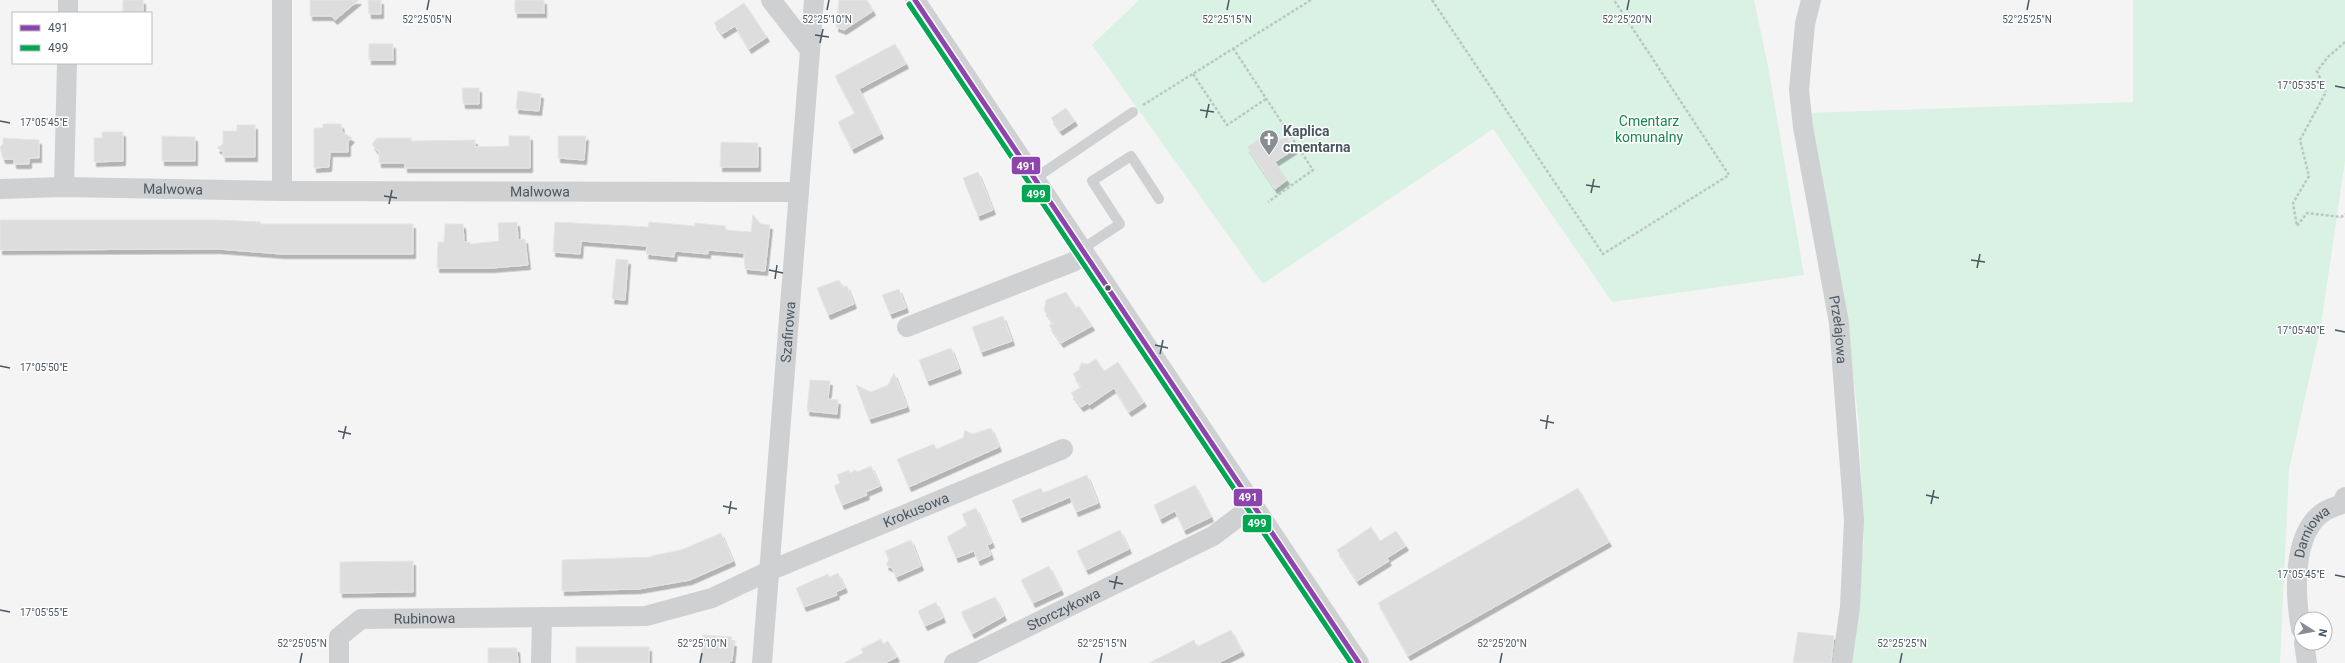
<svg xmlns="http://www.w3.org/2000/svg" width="2345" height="663" viewBox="0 0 2345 663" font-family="Roboto,sans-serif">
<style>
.green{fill:#d9f2e3}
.building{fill:#ddddde;stroke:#e5e6e7;filter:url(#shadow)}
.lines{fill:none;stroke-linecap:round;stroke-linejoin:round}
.path{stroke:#bcc7c4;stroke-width:2.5;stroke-dasharray:3 2;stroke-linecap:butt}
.lane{stroke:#ced0d2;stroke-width:10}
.street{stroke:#ced0d2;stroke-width:20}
.bus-1-casing{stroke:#fff;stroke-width:8}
.bus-2-casing{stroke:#fff;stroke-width:8}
.bus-1{stroke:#8e44ad;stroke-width:5}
.bus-2{stroke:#00a651;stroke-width:5}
.ticks{fill:none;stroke:#4a5661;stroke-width:1.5}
.bus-dot{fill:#4a5661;stroke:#fff;stroke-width:1.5}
.labels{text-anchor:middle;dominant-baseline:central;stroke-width:3;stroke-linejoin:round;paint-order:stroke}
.park-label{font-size:14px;fill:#17864f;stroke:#fff}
.poi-label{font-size:14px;font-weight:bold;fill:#4a5661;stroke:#fff;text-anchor:start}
.street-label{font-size:14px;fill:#4a5661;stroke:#fff}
.ticks-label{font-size:10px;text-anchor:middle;fill:#4a5661;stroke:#fff;stroke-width:3;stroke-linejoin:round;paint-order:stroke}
.line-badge{stroke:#fff;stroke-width:1.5}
.badge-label{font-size:11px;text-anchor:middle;font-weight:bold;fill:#fff}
</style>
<defs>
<filter id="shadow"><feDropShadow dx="2.5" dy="4.5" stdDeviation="0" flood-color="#0004"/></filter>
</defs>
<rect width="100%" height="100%" fill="#f4f4f4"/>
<g class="green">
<path d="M1139,0h615l14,66 36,209 -192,27 -119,-173 -230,155 -171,-239z"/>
<path d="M2133,0h212v161l-24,164 -32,145 -9,193h-429l13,-123 -5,-115 -16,-137 -35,-175 325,-11z"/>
</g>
<g class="building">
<rect x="123" y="0" width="20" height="13"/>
<path d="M310,0h49l-24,20 -4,-4h-21z"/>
<path d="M368,0h13v14h-12z"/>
<rect x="515" y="0" width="29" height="13"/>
<path d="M839,0h28l6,11 -29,19 -8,-3z"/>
<path d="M744,3l23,34 -18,12 -14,-23 -13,8 -8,-11z"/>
<rect x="369" y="44" width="24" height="16"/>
<path d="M895,44l11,20 -47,25 22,45 -29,15 -14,-27 17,-9 -20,-37z"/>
<path d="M462,88h17v16h-16z"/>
<path d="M518,91l23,3 -2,17 -23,-2z"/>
<path d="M1066,108l9,13 -15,10 -9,-13z"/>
<path d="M323,124h18l1,8 10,6 -4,4v10h-18l-1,15 -15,1v-40h9z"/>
<path d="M237,125h18v32h-32v-5l-6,-4 6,-4v-13h14z"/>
<path d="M102,132h21v29l-29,1v-24h8z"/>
<path d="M162,136l33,1v24h-33z"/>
<path d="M509,136h21v32h-125v-5h-26v-12h-2l-5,-7 5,-6h34v3l64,-1v7l34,-1z"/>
<path d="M558,136h28l-2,24 -26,-2z"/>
<path d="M1286,136l9,13 -20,13 12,18 -12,9 -28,-42 13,-9 7,11z"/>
<path d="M3,138l36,2v18h-10v6h-15v-5h-11l-3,-12 3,-3z"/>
<path d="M721,142l37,1v24h-38z"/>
<path d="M978,172l15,38 -15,6 -15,-38z"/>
<path d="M753,215l8,9 9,1 -5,46 -20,-2 -1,-16 -36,-3v4l-33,-3 -1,6 -28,-3 1,-8 -66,-5 -1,13 -27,-2 2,-30 93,5 1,-5 46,4v-3l31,3 -1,4 26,2z"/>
<path d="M0,220h220l41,2 -1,2h153v30h-132l-63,-5 -218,1z"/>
<path d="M517,222l1,18 7,-1 3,26 -36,3h-55l1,-26h6l1,-18h18l1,18h6v2l29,-3 -1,-18z"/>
<path d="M616,259l12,1 -3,40 -13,-1z"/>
<path d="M839,280l3,7 5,-1 7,18 -26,11 -11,-27z"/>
<path d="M899,289l7,19 -16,6 -8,-19z"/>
<path d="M1066,292l10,16 3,-2 13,20 -31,17 -12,-18 4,-2 -9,-13 2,-10z"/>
<path d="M1003,316l9,25 -31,11 -9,-25z"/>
<path d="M951,348l8,21 -32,12 -8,-21z"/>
<path d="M1096,359l8,12 14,-9 26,40 -15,10 -15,-24 -25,17 -1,-2 -7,4 -10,-14 10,-6 -8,-13 6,-4 2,-7 7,1z"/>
<path d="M894,373l13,34 -38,12 -13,-34 15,7 17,-7z"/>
<path d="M810,380l20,1 -2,18 10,1 -1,14 -30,-3z"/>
<path d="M991,428l8,19 -90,40 -12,-28 37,-15 2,5 27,-11 2,-8 7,4z"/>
<path d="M871,466l9,20 -14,6 1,3 -25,10 -8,-19 6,-3 -3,-8 12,-5 1,3 6,-3 1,2z"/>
<path d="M1087,475l11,28 -22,9 -6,-15 -50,21 -8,-18 29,-12 2,5z"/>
<path d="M1195,485l16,32 -27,13 -9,-19 -15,8 -6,-14z"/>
<path d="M1578,488l31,54 -201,114 -30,-53z"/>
<path d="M976,508l16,35 -5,2 4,10 -13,6 -4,-10 -18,7 -9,-21 20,-12 -5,-11z"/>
<path d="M1371,527l9,14 16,-10 10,15 -19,12 2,3 -32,20 -20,-31z"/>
<path d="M1120,530l9,19 -43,21 -9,-19z"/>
<path d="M721,533l12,28 -43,19 -51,9 -77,2v-31l90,-3 -1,-1 30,-6z"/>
<path d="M911,540l10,26 -25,11 -4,-9 -6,-3 3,-6 -4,-8z"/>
<path d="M413,561v31l-73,1v-31z"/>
<path d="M1049,566l12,24 -28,13 -12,-23z"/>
<path d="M838,573l7,15 -9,4 1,3 -33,12 -8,-19 32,-14 1,3z"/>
<path d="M995,597l9,19 -32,18 -11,-22z"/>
<path d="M936,602l7,16 -18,8 -7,-15z"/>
<path d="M1231,630l11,21 -24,12h-69l45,-23 3,7z"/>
<path d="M1798,632l36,4 -3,27h-38z"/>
<path d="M703,635l29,2 -1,5h3l-2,19h-2l-1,2h-29z"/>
<path d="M881,639l2,5 5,-3 9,16 -12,6h-41l19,-10 -2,-4z"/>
<rect x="576" y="647" width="73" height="16"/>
<path d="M488,648h29l1,15h-30z"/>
</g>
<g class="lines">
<g class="path">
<path d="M1432,0l171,254 126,-79 -115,-175"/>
<path d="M2345,42l-17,15 -11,14 9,21 -26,48 9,36 -16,27 4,23 10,-13 34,4 4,-3"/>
<path d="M1233,48l80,122 -45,32"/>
<path d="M1193,74l34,51 39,-26"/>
<path d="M1143,105l168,-105"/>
</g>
<g class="lane">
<path d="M1034,179l99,-67"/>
<path d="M1082,249l38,-25 -28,-43 39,-25 28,43"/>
</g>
<g class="street">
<path d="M282,0v191"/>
<path d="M771,0l39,50"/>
<path d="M915,0l444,663"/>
<path id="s1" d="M1811,0l-6,24 -6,66 4,37 36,196 15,197 -4,87 -8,56"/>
<path d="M68,13v-13"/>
<path d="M64,187l3,-124"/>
<path id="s2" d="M0,189l64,-2 218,4 517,1"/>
<path d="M907,327l166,-65 11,-8"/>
<path id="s3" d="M2301,629c-6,-34 -10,-97 24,-118 5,-3 12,-5 17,-7l3,-7"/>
<path d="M2304,643l3,20"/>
<path id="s4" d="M339,663v-26l22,-18 285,-3 66,-18 57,-27 294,-122"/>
<path d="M541,663l1,-46"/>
<path id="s5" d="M762,663l52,-663"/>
<path id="s6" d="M954,663l259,-127 41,-31"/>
</g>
<g class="bus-1-casing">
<path id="bus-1" d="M915,0l444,663"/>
</g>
<g class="bus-2-casing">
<path id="bus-2" d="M909,4l442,659"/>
</g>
<use href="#bus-1" class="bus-1"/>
<use href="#bus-2" class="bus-2"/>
</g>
<path class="ticks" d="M427,10l2,-10M827,10l2,-10M1227,10l2,-10M1627,10l2,-10M2027,10l2,-10M815,35l14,2M820,43l3,-14M2335,86l10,2M1200,110l14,2M1206,118l3,-14M0,121l10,2M1586,185l14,2M1591,193l3,-14M384,196l13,2M389,204l3,-14M1971,260l14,2M1977,268l3,-14M769,270l14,3M775,279l2,-14M2335,330l10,2M1155,345l13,3M1160,354l3,-14M0,366l10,2M1540,420l14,3M1546,429l2,-14M338,431l13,3M343,439l3,-13M1926,495l13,3M1931,504l3,-14M723,506l14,3M729,514l2,-13M2335,575l10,2M1109,581l14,3M1114,589l3,-13M0,610l10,2M300,663l2,-10M700,663l2,-10M1100,663l2,-10M1500,663l2,-10M1900,663l2,-10"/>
<defs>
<g id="church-pin" transform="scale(1)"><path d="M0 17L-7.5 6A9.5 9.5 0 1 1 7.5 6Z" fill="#868d94" stroke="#fff"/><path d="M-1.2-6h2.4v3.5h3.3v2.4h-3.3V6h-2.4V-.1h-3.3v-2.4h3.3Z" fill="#fff"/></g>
</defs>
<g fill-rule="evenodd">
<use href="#church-pin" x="1269" y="139"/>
</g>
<circle class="bus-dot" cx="1108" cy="288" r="3.5"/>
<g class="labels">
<g class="park-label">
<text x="1649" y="121">Cmentarz<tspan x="1649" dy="16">komunalny</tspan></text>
</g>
<g class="poi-label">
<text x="1283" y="131">Kaplica<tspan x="1283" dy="16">cmentarna</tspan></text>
</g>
<g class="street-label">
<text stroke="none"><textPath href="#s2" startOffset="173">Malwowa</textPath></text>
<text stroke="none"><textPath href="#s2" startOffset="540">Malwowa</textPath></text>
<text stroke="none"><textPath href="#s1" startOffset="334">Przełajowa</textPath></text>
<text stroke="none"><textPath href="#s5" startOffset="332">Szafirowa</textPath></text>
<text stroke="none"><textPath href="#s4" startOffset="630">Krokusowa</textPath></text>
<text stroke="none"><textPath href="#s3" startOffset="101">Darniowa</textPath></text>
<text stroke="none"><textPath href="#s6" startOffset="122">Storczykowa</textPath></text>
<text stroke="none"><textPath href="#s4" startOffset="118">Rubinowa</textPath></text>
</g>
</g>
<g class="ticks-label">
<text x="427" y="23">52°25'05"N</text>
<text x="827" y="23">52°25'10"N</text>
<text x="1227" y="23">52°25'15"N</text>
<text x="1627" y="23">52°25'20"N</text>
<text x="2027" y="23">52°25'25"N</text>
<text x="2301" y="89">17°05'35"E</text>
<text x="44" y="126">17°05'45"E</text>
<text x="2301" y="334">17°05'40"E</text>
<text x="44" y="371">17°05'50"E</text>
<text x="2301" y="578">17°05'45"E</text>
<text x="44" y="616">17°05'55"E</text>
<text x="302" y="647">52°25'05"N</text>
<text x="702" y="647">52°25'10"N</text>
<text x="1102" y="647">52°25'15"N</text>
<text x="1502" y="647">52°25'20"N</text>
<text x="1902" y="647">52°25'25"N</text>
</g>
<g class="line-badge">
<rect x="1011" y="156" width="30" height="19" rx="4" fill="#8e44ad"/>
<rect x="1021" y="184" width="30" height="19" rx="4" fill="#00a651"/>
<rect x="1233" y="488" width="30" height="19" rx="4" fill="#8e44ad"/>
<rect x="1242" y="514" width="30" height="19" rx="4" fill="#00a651"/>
</g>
<g class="badge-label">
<text x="1026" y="170">491</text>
<text x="1036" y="198">499</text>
<text x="1248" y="501">491</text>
<text x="1257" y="527">499</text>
</g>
<rect x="12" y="12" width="140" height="52" fill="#ffffff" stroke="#b7bbc0"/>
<rect x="20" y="25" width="20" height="6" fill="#8e44ad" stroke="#b7bbc0"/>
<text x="48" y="32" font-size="12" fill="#4a5661">491</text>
<rect x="20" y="45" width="20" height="6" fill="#00a651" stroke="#b7bbc0"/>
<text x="48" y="52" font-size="12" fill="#4a5661">499</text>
<g transform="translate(2313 631) rotate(101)"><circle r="19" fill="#ffffff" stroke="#b7bbc0"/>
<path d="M0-3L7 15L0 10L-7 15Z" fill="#868d94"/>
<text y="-6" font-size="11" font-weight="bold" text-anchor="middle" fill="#4a5661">N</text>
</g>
</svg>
